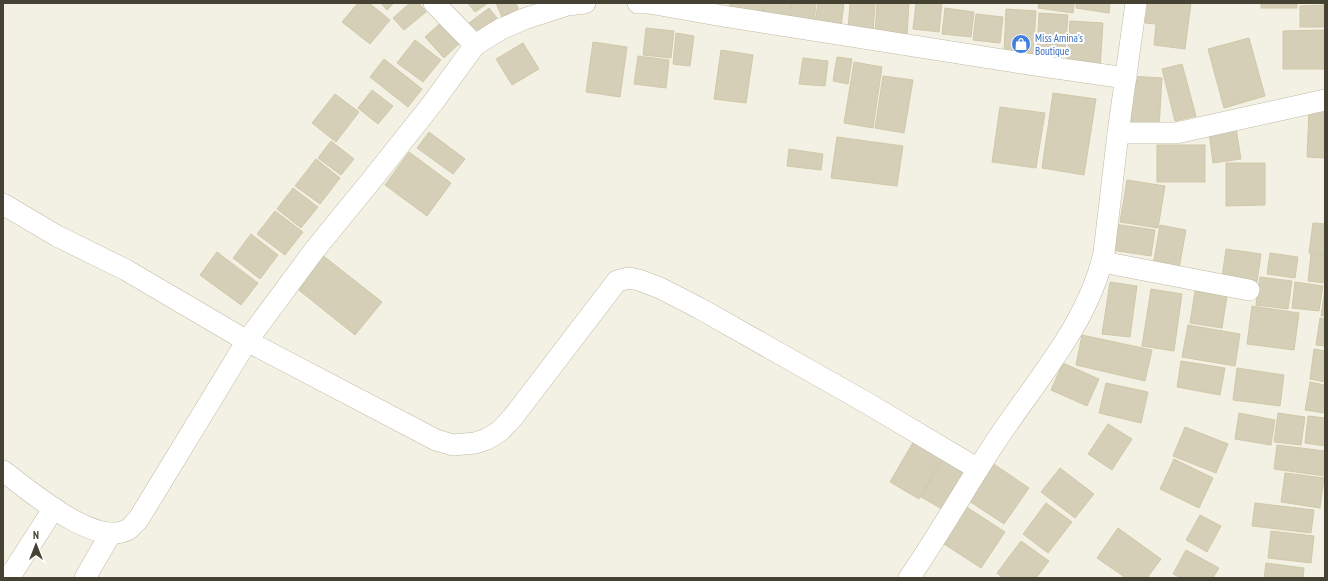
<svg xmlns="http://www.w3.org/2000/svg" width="1328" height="581" viewBox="0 0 1328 581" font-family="'PT Sans Narrow',sans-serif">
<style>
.building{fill:#d5cfb7;stroke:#d1c8aa}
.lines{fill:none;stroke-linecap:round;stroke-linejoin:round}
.street-casing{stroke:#bfbaa5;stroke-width:22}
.street{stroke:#fff;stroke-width:21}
.labels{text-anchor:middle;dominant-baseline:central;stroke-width:4;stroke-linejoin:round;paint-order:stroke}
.shop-label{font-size:11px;fill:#366cbe;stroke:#fff;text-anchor:start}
</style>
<rect width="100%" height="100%" fill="#f3f1e3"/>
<g class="building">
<path d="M358,3h11l21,17 -20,24 -28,-22z"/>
<path d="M381,3h13l-7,7z"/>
<path d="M410,3h9l7,9 -22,18 -11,-12z"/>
<path d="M468,3h20l-13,9z"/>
<path d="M496,3h20l3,8 -17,6z"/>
<path d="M730,3h33l-1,13 -33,-4z"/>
<path d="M764,3h27l-2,17 -26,-3z"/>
<path d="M792,3h24l-2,20 -24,-2z"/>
<path d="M818,3h26l-3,24 -26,-3z"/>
<path d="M850,3h25l-2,28 -25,-1z"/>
<path d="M877,3h32l-2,32 -32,-2z"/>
<path d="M916,3h26l-3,29 -26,-3z"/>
<path d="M1039,3h35l-1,10 -35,-5z"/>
<path d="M1076,3h34l-1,10 -33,-5z"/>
<path d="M1148,3h43l-6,46 -31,-4 2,-21 -11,-1z"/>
<rect x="1261" y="3" width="36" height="5"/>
<path d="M1325,5v22h-25v-21z"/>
<path d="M489,8l8,10 -20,15 -8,-10z"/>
<path d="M945,8l29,4 -3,25 -29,-3z"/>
<path d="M1006,9l30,2 -3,45 -29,-3z"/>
<path d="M1039,13l29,2 -3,36 -28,-1z"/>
<path d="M976,14l27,3 -3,26 -27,-3z"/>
<path d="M446,18l19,20 -21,20 -19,-21z"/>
<path d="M1070,21l33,2 -3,47 -33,-3z"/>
<path d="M646,28l28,3 -3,27 -28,-3z"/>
<path d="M1325,30v39h-42v-38z"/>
<path d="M676,33l18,3 -4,30 -17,-2z"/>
<path d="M1249,38l16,58 -41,12 -16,-59z"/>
<path d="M415,40l26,20 -18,22 -26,-19z"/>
<path d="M593,42l34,5 -7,50 -34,-5z"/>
<path d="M523,43l16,26 -27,16 -16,-26z"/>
<path d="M721,50l32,5 -7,48 -32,-4z"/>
<path d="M638,56l31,4 -3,28 -32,-4z"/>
<path d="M837,57l15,2 -4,25 -15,-3z"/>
<path d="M803,58l25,3 -3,25 -26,-2z"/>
<path d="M384,59l38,30 -14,18 -38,-30z"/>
<path d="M854,62l28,5 -9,61 -29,-5z"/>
<path d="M1182,64l14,52 -21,5 -13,-52z"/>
<path d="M883,76l30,4 -9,53 -29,-5z"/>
<path d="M1129,76l33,2 -3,50 -33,-2z"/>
<path d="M372,90l21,16 -15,18 -20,-16z"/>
<path d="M1053,93l43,6 -12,76 -42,-7z"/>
<path d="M335,94l24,18 -23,30 -24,-19z"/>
<path d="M1000,107l45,6 -9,55 -44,-6z"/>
<path d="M1309,110l16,1v47l-18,-1z"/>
<path d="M1236,128l5,31 -28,4 -4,-31z"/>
<path d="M429,132l36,27 -12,15 -36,-26z"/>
<path d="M837,137l66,9 -6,40 -66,-8z"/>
<path d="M331,141l23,18 -13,16 -23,-17z"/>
<rect x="1157" y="145" width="48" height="37"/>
<path d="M789,149l34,5 -2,16 -34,-4z"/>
<path d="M409,152l42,31 -24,33 -42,-31z"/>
<path d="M316,159l24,19 -20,26 -25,-18z"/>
<path d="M1226,163h39v42l-39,1z"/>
<path d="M1127,180l38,6 -7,42 -38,-6z"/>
<path d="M293,188l25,19 -17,21 -24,-19z"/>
<path d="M275,211l28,21 -18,23 -28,-21z"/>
<path d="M1313,223l12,1v31l-16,-2z"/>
<path d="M1114,224l41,6 -4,26 -40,-6z"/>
<path d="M1160,225l26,5 -7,39 -26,-4z"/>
<path d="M251,234l27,21 -18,24 -27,-21z"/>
<path d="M1226,249l35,5 -4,28 -35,-5z"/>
<path d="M217,252l41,31 -17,22 -41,-30z"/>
<path d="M1270,253l28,4 -3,21 -28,-4z"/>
<path d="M321,254l61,48 -27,33 -60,-48z"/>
<path d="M1311,254l14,2v27l-17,-2z"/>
<path d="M1260,277l32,4 -4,28 -32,-4z"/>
<path d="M1110,282l27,4 -7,51 -28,-3z"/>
<path d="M1295,282l28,4 -4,25 -27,-3z"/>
<path d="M1151,289l31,5 -8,57 -32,-5z"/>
<path d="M1325,289v27h-4z"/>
<path d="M1195,291l32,5 -5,32 -32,-5z"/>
<path d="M1252,306l47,7 -5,37 -47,-6z"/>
<path d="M1320,318l5,1v27l-9,-1z"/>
<path d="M1188,325l52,9 -5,32 -53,-9z"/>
<path d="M1082,335l70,15 -7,31 -69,-16z"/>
<path d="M1314,349l11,2v31l-15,-3z"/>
<path d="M1181,361l44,7 -5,27 -43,-8z"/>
<path d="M1063,363l36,16 -12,27 -36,-16z"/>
<path d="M1237,368l47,7 -4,31 -47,-6z"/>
<path d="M1310,382l15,3v28l-20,-3z"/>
<path d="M1106,383l42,9 -7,31 -42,-10z"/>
<path d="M1239,413l36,7 -4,25 -36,-6z"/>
<path d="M1278,413l27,4 -4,28 -27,-3z"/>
<path d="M1308,416l17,2v28l-20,-3z"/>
<path d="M1108,424l24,15 -20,31 -24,-16z"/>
<path d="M1185,427l43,17 -12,29 -43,-17z"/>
<path d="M915,439l29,16 -25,44 -29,-17z"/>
<path d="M1277,445l48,6v25l-51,-7z"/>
<path d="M944,457l28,16 -23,40 -28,-16z"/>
<path d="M1174,459l39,19 -14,30 -39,-19z"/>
<path d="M988,460l41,28 -25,36 -41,-27z"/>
<path d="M1060,468l34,26 -19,24 -34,-26z"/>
<path d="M1285,473l39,5 -4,30 -39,-6z"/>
<path d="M1046,503l26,19 -24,31 -25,-19z"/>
<path d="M1255,503l59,7 -3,23 -59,-7z"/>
<path d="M962,504l43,28 -24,36 -43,-28z"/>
<path d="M1200,515l21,11 -14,26 -21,-12z"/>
<path d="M1118,528l43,31 -14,19h-21l-29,-20z"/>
<path d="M1271,531l43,5 -3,27 -43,-5z"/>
<path d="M1021,541l28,20 -13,17h-33l-6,-5z"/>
<path d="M1186,550l33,18 -6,10h-32l-8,-4z"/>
<path d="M1266,563l38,5 -1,10h-39z"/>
</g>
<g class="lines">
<g class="street-casing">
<g id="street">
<path d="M434,3l41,42"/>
<path d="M638,3h11l74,13 311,49 92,13"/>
<path d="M1118,133h58l149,-33"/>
<path d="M3,204l54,32 69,34 121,71 189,99 17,5 22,-2 12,-4 13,-8 13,-14 104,-136 12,-3 10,2 21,8 39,20 168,95 111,66"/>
<path d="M1102,262l147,28"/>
<path d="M3,471c26,19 91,76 124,59 4,-2 7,-7 11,-10l109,-179 66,-89 57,-70 62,-78 43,-59 26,-16 23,-10 43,-14 18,-2"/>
<path d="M9,578l45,-70"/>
<path d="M85,578l26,-45"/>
<path d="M909,578c30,-43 56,-90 85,-134 39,-60 94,-119 110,-191l14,-120 18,-130"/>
</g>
</g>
<use href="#street" class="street"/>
</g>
<defs>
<g id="shop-disc" transform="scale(1)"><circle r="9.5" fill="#3f7fe0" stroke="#fff"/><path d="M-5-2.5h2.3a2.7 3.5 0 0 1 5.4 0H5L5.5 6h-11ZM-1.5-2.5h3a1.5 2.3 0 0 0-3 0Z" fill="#fff"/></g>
</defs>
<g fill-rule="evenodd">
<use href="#shop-disc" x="1021" y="44"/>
</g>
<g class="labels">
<g class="shop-label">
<text x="1035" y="38">Miss Amina's<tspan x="1035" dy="13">Boutique</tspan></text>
</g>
</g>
<rect width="1328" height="581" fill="none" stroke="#454133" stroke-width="8"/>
<g transform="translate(36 545)" stroke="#ffffff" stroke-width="3" paint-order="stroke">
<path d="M0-3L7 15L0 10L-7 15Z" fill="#454133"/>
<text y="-6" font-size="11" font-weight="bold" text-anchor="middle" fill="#454133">N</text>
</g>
</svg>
